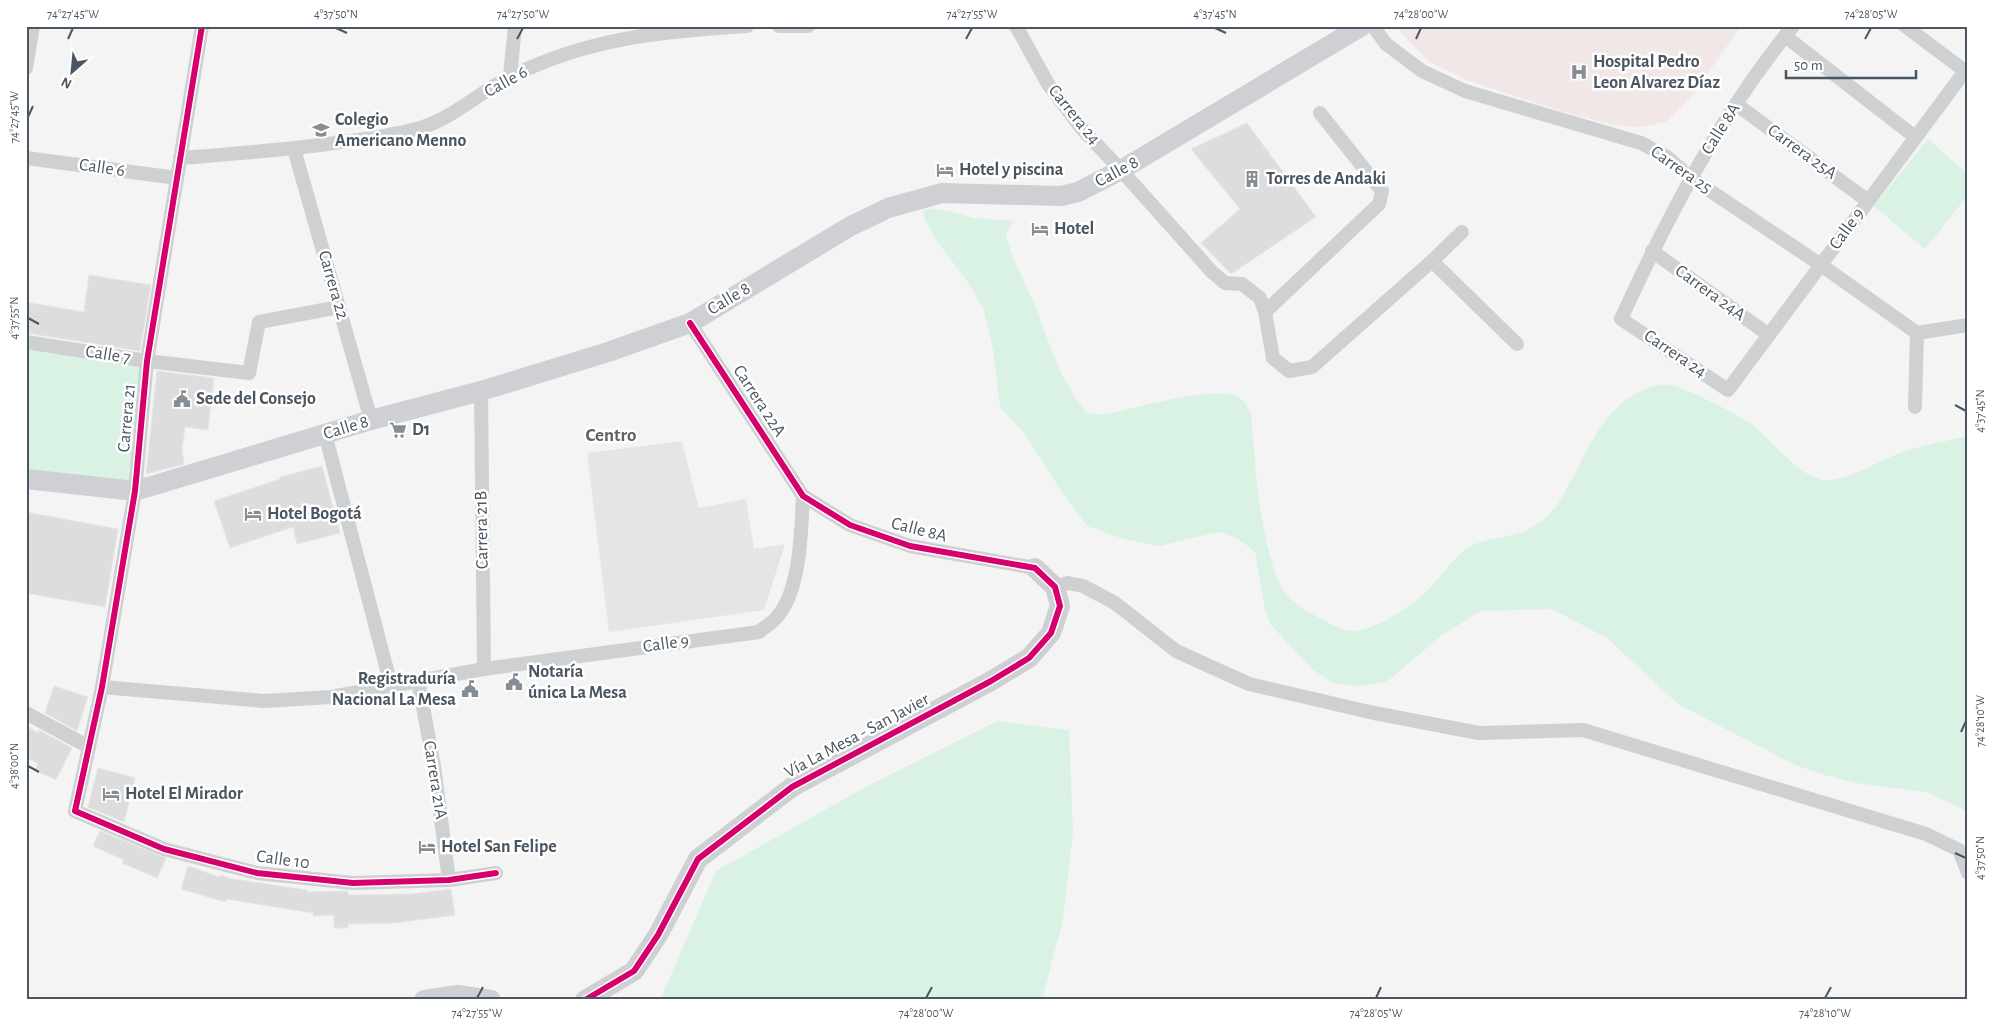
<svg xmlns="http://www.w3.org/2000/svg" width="1994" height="1026" viewBox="0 0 1994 1026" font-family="'Alegreya Sans',sans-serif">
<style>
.education{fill:#e6e5e6}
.medical{fill:#f1e7e6}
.green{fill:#d9f2e3}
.building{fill:#ddddde;stroke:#e5e6e7}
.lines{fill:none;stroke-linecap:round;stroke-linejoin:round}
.street{stroke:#ced0d2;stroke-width:14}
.secondary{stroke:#ced0d4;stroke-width:20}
.cycleway-casing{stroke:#fff;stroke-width:9}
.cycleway{stroke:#d6006c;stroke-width:6}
.ticks{fill:none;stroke:#4a5661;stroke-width:2}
.labels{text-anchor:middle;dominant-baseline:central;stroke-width:5;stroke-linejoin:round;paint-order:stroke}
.poi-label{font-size:18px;font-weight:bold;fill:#4a5661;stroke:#fff;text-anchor:start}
.street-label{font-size:18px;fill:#4a5661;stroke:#fff}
.neighbourhood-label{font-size:19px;font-weight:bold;fill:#5f6368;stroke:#fff}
.neatline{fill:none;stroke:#4a5661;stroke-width:2}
.ticks-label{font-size:12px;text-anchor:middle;fill:#4a5661}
</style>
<rect width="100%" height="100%" fill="#f4f4f4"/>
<path class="education" d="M682,441l17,67 47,-9 8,50 31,-5 -21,66 -155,22 -22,-179z"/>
<path class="medical" d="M1395,26h346l-49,70 -26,26 -26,5 -26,-2 -40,-10 -102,-33 -43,-20z"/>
<g class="green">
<path d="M1928,139l40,36v20l-43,54 -51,-43z"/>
<path d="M932,209l17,2 25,7 40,3 -8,12c5,25 17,45 27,68 16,39 26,80 54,112 6,1 13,2 19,1 27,-4 116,-33 136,-14 4,3 6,9 9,13 4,47 6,95 19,142 3,11 5,23 12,33 9,14 25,24 40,31 10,6 21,13 33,12 20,-2 44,-18 59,-29 20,-15 30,-33 46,-48 15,-14 34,-15 52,-19 17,-3 32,-15 43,-27 7,-9 12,-21 18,-31 18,-36 37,-77 78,-90 6,-2 14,-3 20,-2 19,5 67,29 83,41 19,16 43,48 68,54 20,4 60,-21 81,-28 21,-7 43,-11 65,-16v376l-42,-20 -70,-9 -31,-8 -30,-10 -117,-61 -71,-66 -55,-29 -71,2 -39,24 -53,45 -8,3 -23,3 -25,-3 -21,-14 -42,-45 -5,-15 -10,-57c-11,-10 -22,-17 -37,-20l-59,14 -35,-7 -37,-13 -25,-34 -38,-59 -24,-26 -7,-58 -10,-42 -16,-26 -31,-41 -12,-22 -1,-8z"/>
<path d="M26,342l121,19 -12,130 -109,-12z"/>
<path d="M997,721l72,9 4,102 -10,88 -21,80h-382l56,-129 155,-87z"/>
</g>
<g class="building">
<path d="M1247,123l69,94 -85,57 -30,-31 39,-34 -49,-60z"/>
<path d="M89,275l62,10 -11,66 -114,-18v-31l58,10z"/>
<path d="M157,371l57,7 -6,52 -23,-3 -3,22 2,15 -38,10z"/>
<path d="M322,466l18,67 -43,11 -4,-17 -63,21 -16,-47 66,-22v-2z"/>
<path d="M26,512l92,17 -13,78 -79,-14z"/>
<path d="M54,686l34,11 -11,34 -32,-18z"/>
<path d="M26,726l12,7 1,-3 33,18 -16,32 -21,-10 3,-6 -12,-7z"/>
<path d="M98,768l37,10 -11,44 -36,-15z"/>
<path d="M100,831l66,27 -9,20 -35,-15 2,-3 -31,-14z"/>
<path d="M188,866l31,11 1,-2 13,4 74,11v2l39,-1h2v4l64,-1 39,-5 4,26 -60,8 -47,1v4h-14v-13l-20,1 -1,-3 -87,-14 -1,3 -44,-13z"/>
</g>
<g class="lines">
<g class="street">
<path d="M202,26l-55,335 -12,130 -33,196 -27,124 89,38 93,24 96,10 96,-3 47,-7"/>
<path d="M779,26h29"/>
<path d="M1016,26l32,58 34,45 39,41 91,102 13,11 17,1 18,14 5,14 8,46 16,13 23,-4 120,-106 30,-29"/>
<path d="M1373,26l13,18 36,27 43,20 176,52 26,14 24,21 130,87 96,68"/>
<path d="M1793,26c-72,88 -125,190 -172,293l107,71 237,-319 3,-1"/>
<path d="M1905,26l60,45"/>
<path d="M1785,36l130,101"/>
<path d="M26,68l7,-42"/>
<path d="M510,76l5,-50"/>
<path d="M1736,104l132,97"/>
<path d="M294,149l77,271"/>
<path d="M26,158l151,20"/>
<path d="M180,158c54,-4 108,-8 162,-16 26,-3 52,-7 78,-14 34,-10 60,-37 92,-52 77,-38 151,-45 235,-50"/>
<path d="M1652,251l117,84"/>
<path d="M1432,261l85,83"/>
<path d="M1265,312l114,-108 3,-13 -62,-78"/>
<path d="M690,323l113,173 47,29 60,21 125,22"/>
<path d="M1917,333l51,-8"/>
<path d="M26,342l121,19 102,12 10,-51 80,-15"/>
<path d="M481,391l3,278"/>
<path d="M1915,407l2,-74"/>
<path d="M325,434l66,251"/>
<path d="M1055,587l13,-4 15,3 32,17 61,48 73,33 125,29 105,20 104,-3 343,104 33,16 9,23"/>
<path d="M418,680l16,86 15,114"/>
<path d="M102,687l162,14 67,-4 153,-28 275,-37c6,-5 13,-9 18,-15 24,-28 24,-86 26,-121"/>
<path d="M26,713l63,34"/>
</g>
<g class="secondary">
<path d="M26,479l109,12 236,-71 110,-29 127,-39 82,-29 159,-96 39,-19 54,-15 119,3 17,-4 43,-22 241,-144"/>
<path d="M424,1000l34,-5 33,5"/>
<path d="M585,1000l49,-29 24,-36 40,-76 94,-72 199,-106 38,-23 22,-25 9,-27 -5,-19 -20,-19"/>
</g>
<g class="cycleway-casing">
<g id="cycleway">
<path d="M202,26l-55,335 -12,130 -33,196 -27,124 89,38 93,24 96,10 96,-3 47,-7"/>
<path d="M585,1000l49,-29 24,-36 40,-76 94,-72 199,-106 38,-23 22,-25 9,-27 -5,-19 -20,-19 -125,-22 -60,-21 -47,-29 -113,-173"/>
</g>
</g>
<use href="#cycleway" class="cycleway"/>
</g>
<path class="ticks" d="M336,28l11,5M1215,28l11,5M68,39l5,-11M517,39l6,-11M966,39l6,-11M1416,39l5,-11M1865,39l6,-11M28,117l5,-11M28,318l11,6M1955,405l11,6M1961,732l5,-11M28,766l11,6M1955,853l11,5M477,998l6,-11M926,998l6,-11M1376,998l5,-11M1825,998l6,-11"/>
<defs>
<g id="hospital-bare" transform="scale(1.35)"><path d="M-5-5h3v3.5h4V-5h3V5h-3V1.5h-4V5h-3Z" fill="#868d94" stroke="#fff" stroke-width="2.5" paint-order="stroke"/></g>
<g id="university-bare" transform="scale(1.35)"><path d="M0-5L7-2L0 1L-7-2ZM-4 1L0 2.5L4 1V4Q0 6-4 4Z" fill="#868d94" stroke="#fff" stroke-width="2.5" paint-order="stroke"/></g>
<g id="hotel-bare" transform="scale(1.35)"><path d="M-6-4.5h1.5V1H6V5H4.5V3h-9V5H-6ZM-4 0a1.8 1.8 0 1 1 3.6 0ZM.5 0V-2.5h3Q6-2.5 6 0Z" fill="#868d94" stroke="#fff" stroke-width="2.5" paint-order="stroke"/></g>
<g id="building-bare" transform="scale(1.35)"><path d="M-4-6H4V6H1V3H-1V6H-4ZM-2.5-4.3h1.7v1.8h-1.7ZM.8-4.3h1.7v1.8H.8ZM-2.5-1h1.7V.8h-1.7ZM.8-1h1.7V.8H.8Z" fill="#868d94" stroke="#fff" stroke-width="2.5" paint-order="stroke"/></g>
<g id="civic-bare" transform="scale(1.35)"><path d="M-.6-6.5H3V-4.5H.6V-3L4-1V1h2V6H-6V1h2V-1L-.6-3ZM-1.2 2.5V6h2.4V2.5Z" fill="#868d94" stroke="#fff" stroke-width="2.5" paint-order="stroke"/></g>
<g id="supermarket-bare" transform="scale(1.35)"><path d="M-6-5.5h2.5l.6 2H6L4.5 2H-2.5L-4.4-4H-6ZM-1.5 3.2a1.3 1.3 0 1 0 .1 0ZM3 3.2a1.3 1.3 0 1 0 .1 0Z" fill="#868d94" stroke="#fff" stroke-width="2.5" paint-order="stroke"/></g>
</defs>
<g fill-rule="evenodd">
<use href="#hospital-bare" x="1579" y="72"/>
<use href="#university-bare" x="321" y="130"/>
<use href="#hotel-bare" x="945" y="170"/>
<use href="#building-bare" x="1252" y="179"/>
<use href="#hotel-bare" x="1040" y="229"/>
<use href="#civic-bare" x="182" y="399"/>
<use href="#supermarket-bare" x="398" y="430"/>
<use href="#hotel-bare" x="253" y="514"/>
<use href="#civic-bare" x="514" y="682"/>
<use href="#civic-bare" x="470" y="689"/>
<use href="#hotel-bare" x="111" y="794"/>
<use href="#hotel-bare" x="427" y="847"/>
</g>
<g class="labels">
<g class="poi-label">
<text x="1593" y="62">Hospital Pedro<tspan x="1593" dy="21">Leon Alvarez Díaz</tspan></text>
<text x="335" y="120">Colegio<tspan x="335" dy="21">Americano Menno</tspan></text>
<text x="959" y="170">Hotel y piscina</text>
<text x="1266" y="179">Torres de Andaki</text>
<text x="1054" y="229">Hotel</text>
<text x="196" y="399">Sede del Consejo</text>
<text x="412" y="430">D1</text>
<text x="267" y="514">Hotel Bogotá</text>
<text x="528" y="672">Notaría<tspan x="528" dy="21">única La Mesa</tspan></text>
<text x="456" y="679" text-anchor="end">Registraduría<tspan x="456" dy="21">Nacional La Mesa</tspan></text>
<text x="125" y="794">Hotel El Mirador</text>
<text x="441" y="847">Hotel San Felipe</text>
</g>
<g class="street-label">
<text transform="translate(506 82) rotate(-29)">Calle 6</text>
<text transform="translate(1074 115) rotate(51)">Carrera 24</text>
<text transform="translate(1721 129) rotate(-58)">Calle 8A</text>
<text transform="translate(1802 152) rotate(36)">Carrera 25A</text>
<text transform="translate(102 168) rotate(8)">Calle 6</text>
<text transform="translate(1681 170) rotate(35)">Carrera 25</text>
<text transform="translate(1117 172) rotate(-28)">Calle 8</text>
<text transform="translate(1847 229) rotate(-54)">Calle 9</text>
<text transform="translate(333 285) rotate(74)">Carrera 22</text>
<text transform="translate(1710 293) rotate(36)">Carrera 24A</text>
<text transform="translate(729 299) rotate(-31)">Calle 8</text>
<text transform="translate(1675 354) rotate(34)">Carrera 24</text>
<text transform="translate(108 355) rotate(9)">Calle 7</text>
<text transform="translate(759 401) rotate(57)">Carrera 22A</text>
<text transform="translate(127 418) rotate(-85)">Carrera 21</text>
<text transform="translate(346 428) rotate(-17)">Calle 8</text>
<text transform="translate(482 530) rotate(-91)">Carrera 21B</text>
<text transform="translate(919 530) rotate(14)">Calle 8A</text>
<text transform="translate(666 644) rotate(-8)">Calle 9</text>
<text transform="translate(857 736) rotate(-28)">Vía La Mesa - San Javier</text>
<text transform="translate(435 780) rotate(81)">Carrera 21A</text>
<text transform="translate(283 860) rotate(8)">Calle 10</text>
</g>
<g class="neighbourhood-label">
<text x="611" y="435">Centro</text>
</g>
</g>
<rect width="1994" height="1026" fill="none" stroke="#ffffff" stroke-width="55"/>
<g transform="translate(72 72) rotate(207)" stroke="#ffffff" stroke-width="4" paint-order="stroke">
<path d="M0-4L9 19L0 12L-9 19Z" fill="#4a5661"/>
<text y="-8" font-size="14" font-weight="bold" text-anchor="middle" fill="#4a5661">N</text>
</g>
<path d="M1786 70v8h130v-8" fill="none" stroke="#4a5661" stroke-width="2.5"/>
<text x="1794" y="70" font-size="15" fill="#4a5661" stroke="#ffffff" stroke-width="4" paint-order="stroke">50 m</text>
<rect x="28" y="28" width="1938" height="970" class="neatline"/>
<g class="ticks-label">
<text x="73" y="18">74°27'45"W</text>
<text x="336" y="18">4°37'50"N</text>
<text x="523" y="18">74°27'50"W</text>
<text x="972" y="18">74°27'55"W</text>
<text x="1215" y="18">4°37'45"N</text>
<text x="1421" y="18">74°28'00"W</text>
<text x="1871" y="18">74°28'05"W</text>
<text transform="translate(14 117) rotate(-90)" y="4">74°27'45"W</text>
<text transform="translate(14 318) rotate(-90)" y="4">4°37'55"N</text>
<text transform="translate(1980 411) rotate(-90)" y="4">4°37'45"N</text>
<text transform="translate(1980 721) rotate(-90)" y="4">74°28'10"W</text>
<text transform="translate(14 766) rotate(-90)" y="4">4°38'00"N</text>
<text transform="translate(1980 858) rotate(-90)" y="4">4°37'50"N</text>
<text x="477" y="1017">74°27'55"W</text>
<text x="926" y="1017">74°28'00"W</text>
<text x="1376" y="1017">74°28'05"W</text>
<text x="1825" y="1017">74°28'10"W</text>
</g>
</svg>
